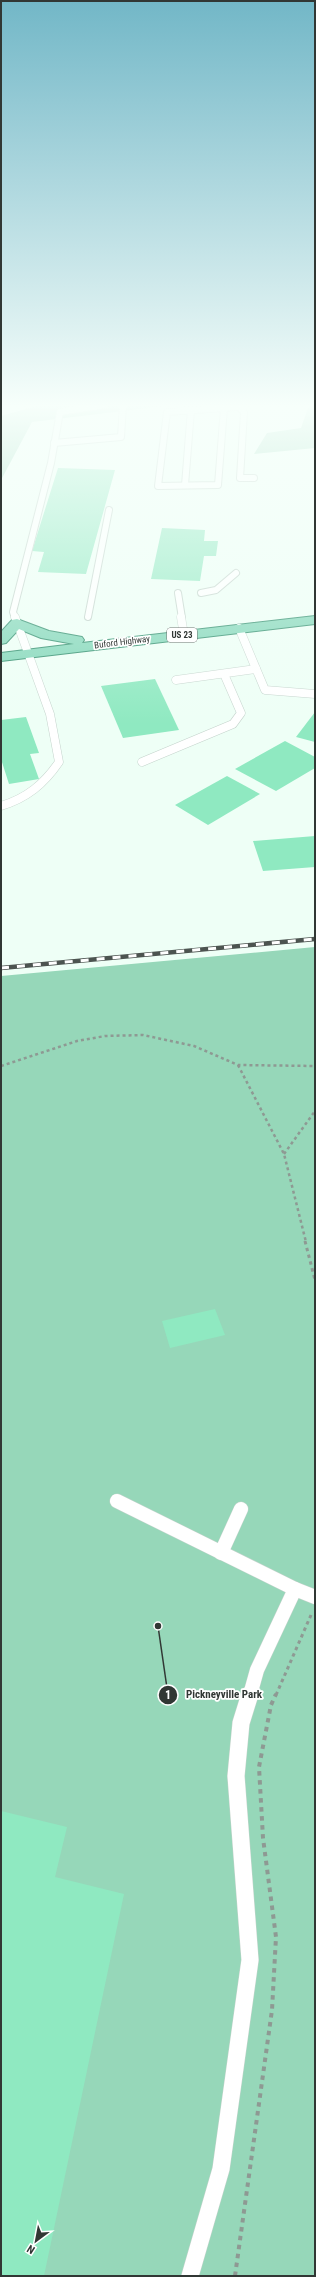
<svg xmlns="http://www.w3.org/2000/svg" width="316" height="2277" viewBox="0 0 316 2277" font-family="'Roboto Condensed',sans-serif">
<style>
.green{fill:#96d7b9}
.building{fill:#8fe9c1}
.lines{fill:none;stroke-linecap:round;stroke-linejoin:round}
.service-far3-casing{stroke:#c3d3cb;stroke-width:8}
.service-far2-casing{stroke:#c3d3cb;stroke-width:9}
.service-far1-casing{stroke:#c3d3cb;stroke-width:15}
.service-casing{stroke:#c3d3cb;stroke-width:18}
.primary-casing{stroke:#308e6d;stroke-width:2}
.path-far2{stroke:#8e9993;stroke-width:2.5;stroke-dasharray:3 3;stroke-linecap:butt}
.path-far1{stroke:#8e9993;stroke-width:3;stroke-dasharray:3.5 3.5;stroke-linecap:butt}
.path{stroke:#8e9993;stroke-width:4;stroke-dasharray:4.5 4.5;stroke-linecap:butt}
.service-far3{stroke:#fff;stroke-width:6}
.service-far2{stroke:#fff;stroke-width:8}
.service-far1{stroke:#fff;stroke-width:14}
.service{stroke:#fff;stroke-width:17}
.primary{fill:#83d7b9;fill-rule:evenodd}
.rail-casing{stroke:#4c5450;stroke-width:4.5}
.rail{stroke:#fff;stroke-width:3;stroke-dasharray:8;stroke-linecap:butt}
.labels{text-anchor:middle;dominant-baseline:central;stroke-width:3.5;stroke-linejoin:round;paint-order:stroke}
.shield{fill:#fff;stroke:#6f7371;stroke-width:1}
.shield-label{font-size:9px;font-weight:bold;fill:#313734}
.far-street-label{font-size:9px;fill:#313734;stroke:#fff}
.leader{fill:none;stroke:#313734;stroke-width:1.5}
.callout-dot{fill:#313734;stroke:#fff;stroke-width:1.5}
.mark-label{font-size:12px;text-anchor:middle;font-weight:bold;fill:#fff}
.callout-label{font-size:11px;text-anchor:middle;font-weight:bold;fill:#313734;stroke:#fff;stroke-width:3.5;stroke-linejoin:round;paint-order:stroke}
</style>
<rect width="100%" height="100%" fill="#eefff6"/>
<g class="green">
<path d="M40,405h132l-140,17 -31,58v-64z"/>
<path d="M309,405h6v43l-61,6 13,-21 34,-5z"/>
<path d="M315,947v1329h-314v-1300z"/>
</g>
<g class="building">
<path d="M58,468l57,2 -29,104 -48,-2 6,-20 -12,-1z"/>
<path d="M162,528l43,2 -1,11h14l-2,15h-12l-4,25 -49,-2z"/>
<path d="M155,679l24,51 -56,8 -22,-52z"/>
<path d="M315,712v30l-19,-5z"/>
<path d="M26,717l13,36 -9,1 9,25 -30,5 -8,-25v-39z"/>
<path d="M285,741l30,16v11l-39,23 -41,-22z"/>
<path d="M227,776l33,18 -52,31 -33,-20z"/>
<path d="M315,836v31l-52,4 -10,-30z"/>
<path d="M215,1309l10,26 -55,13 -8,-27z"/>
<path d="M1,1811l66,16 -12,50 69,17 -80,382h-43z"/>
</g>
<g class="lines">
<g class="service-far3-casing">
<g id="service-far3">
<path d="M237,405l7,7 -4,66h14"/>
<path d="M224,408l-6,77 -60,1 9,-74 71,-5"/>
<path d="M54,443l67,-6 2,-32"/>
<path d="M185,485l6,-75"/>
<path d="M178,593l4,25"/>
<path d="M201,593l15,-3 20,-17"/>
<path d="M88,617l21,-107"/>
<path d="M15,618l-2,-6 38,-149 9,-51 45,-7"/>
</g>
</g>
<g class="service-far2-casing">
<g id="service-far2">
<path d="M181,617l3,18"/>
<path d="M239,628l26,62 50,4"/>
<path d="M176,680l80,-11"/>
<path d="M142,762l91,-38 8,-11 -17,-39"/>
<path d="M1,806c26,-8 43,-22 58,-44l-9,-48 -35,-97"/>
</g>
</g>
<g class="service-far1-casing">
<g id="service-far1">
<path d="M117,1501l178,88 -38,81 -7,25"/>
<path d="M221,1553l20,-44"/>
<path d="M295,1589l20,8"/>
</g>
</g>
<g class="service-casing">
<path id="service" d="M190,2276l31,-107 29,-209 -14,-184 5,-53 9,-29"/>
</g>
<g class="primary-casing">
<path id="primary" d="M315,616v8l-314,37v-8l73,-9 -33,-6 -22,-9 -13,14 -5,1v-12l11,-12 5,-1 32,12 33,6 2,3 -2,3z"/>
</g>
<g class="path-far2">
<path d="M238,1065l46,89 22,88"/>
<path d="M1,1066l76,-25 28,-5 38,-1 51,11 44,19 77,1"/>
<path d="M284,1154l31,-43"/>
</g>
<g class="path-far1">
<path d="M305,1241l10,39"/>
<path d="M276,1695l35,-80"/>
</g>
<path class="path" d="M235,2276l37,-266 4,-73 -13,-99 -4,-71 12,-62 5,-11"/>
<use href="#service-far3" class="service-far3"/>
<use href="#service-far2" class="service-far2"/>
<use href="#service-far1" class="service-far1"/>
<use href="#service" class="service"/>
<use href="#primary" class="primary"/>
<g class="rail-casing">
<path id="rail" d="M1,968l314,-29"/>
</g>
<use href="#rail" class="rail"/>
</g>
<linearGradient id="sky" x2="0" y2="1"><stop stop-color="#72b7c7"/><stop offset="0.56" stop-color="#f7fffb"/><stop offset="1" stop-color="#f7fffb" stop-opacity="0"/></linearGradient>
<rect width="316" height="724" fill="url(#sky)"/>
<g class="labels">
<rect class="shield" x="167" y="628" width="30" height="14" rx="3"/>
<g class="shield-label">
<text x="182" y="635">US 23</text>
</g>
<g class="far-street-label">
<text transform="translate(122 642) rotate(-7)">Buford Highway</text>
</g>
</g>
<path class="leader" d="M158 1626L168 1695"/>
<g class="callout-dot">
<circle cx="158" cy="1626" r="4"/>
<circle cx="168" cy="1695" r="10"/>
</g>
<g class="mark-label">
<text x="168" y="1699">1</text>
</g>
<g class="callout-label">
<text x="224" y="1698">Pickneyville Park</text>
</g>
<rect width="316" height="2277" fill="none" stroke="#313734" stroke-width="4"/>
<g transform="translate(36 2241) rotate(212)" stroke="#ffffff" stroke-width="3" paint-order="stroke">
<path d="M0-3L7 15L0 10L-7 15Z" fill="#313734"/>
<text y="-6" font-size="11" font-weight="bold" text-anchor="middle" fill="#313734">N</text>
</g>
</svg>
